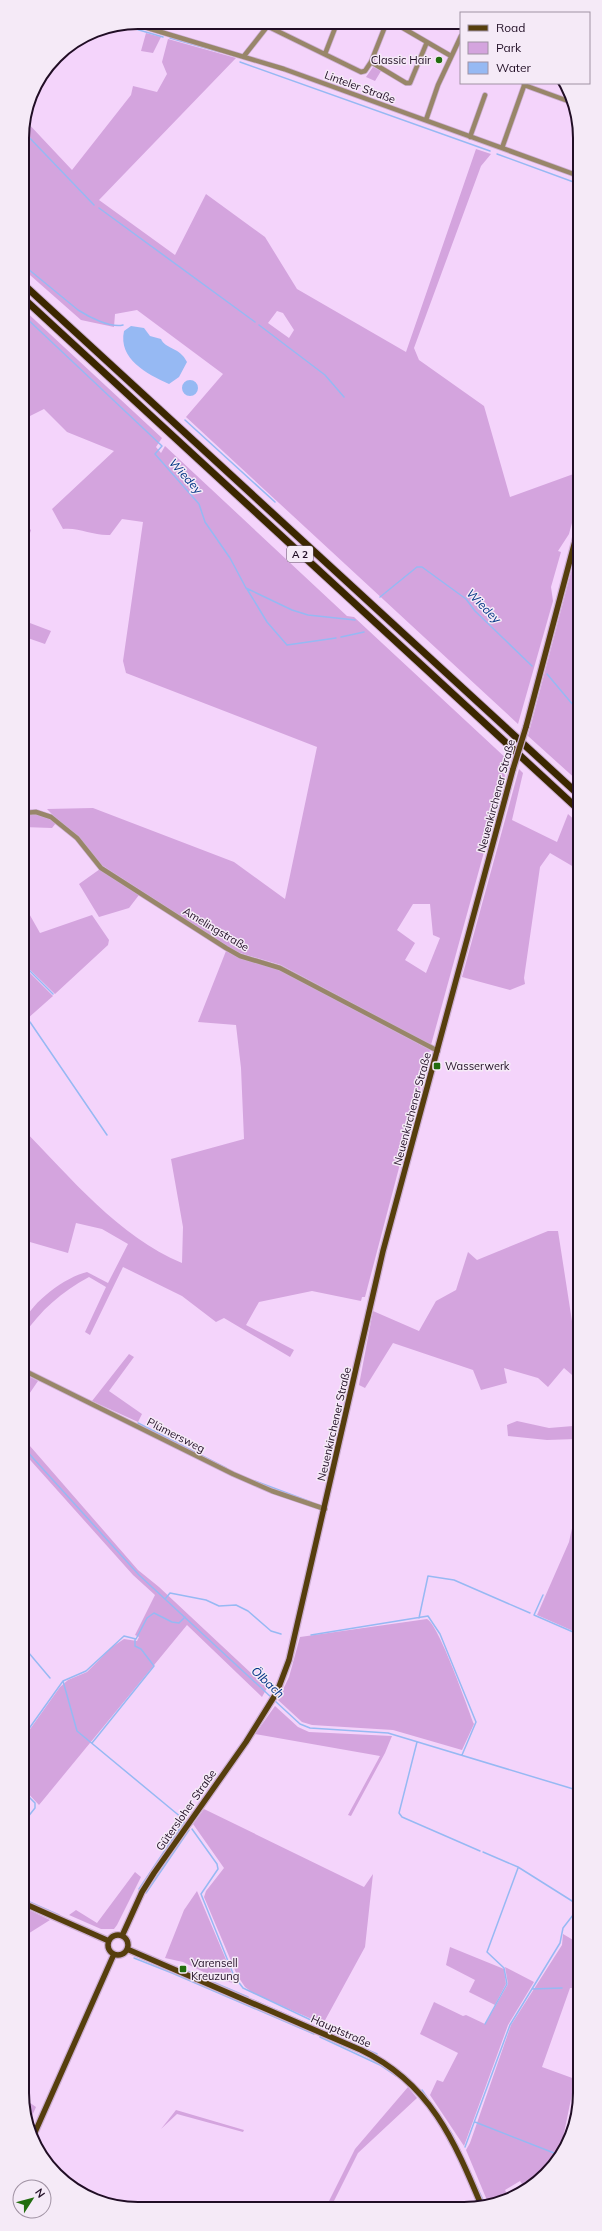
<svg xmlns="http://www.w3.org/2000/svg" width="602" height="2231" font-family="Mulish,sans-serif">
<rect width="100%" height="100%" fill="#f4d4fb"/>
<!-- green -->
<path fill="#d4a4de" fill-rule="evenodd" d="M146,33L161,37L153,53L141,51Z
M168,39L236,58L99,200L175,255L206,194L265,237L297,289L406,352L476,149L491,154L481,166L414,348L419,360L484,406L510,497L579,472V497L569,534L558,551L561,552L551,587L553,601L518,724L186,417L223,374L137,310L115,314L114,327L81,320L22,268V130L25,120L72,170L131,95L133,86L157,92L167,74L162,62ZM277,311L283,313L294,330L289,338L268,323Z
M373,67L381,71L375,81L366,77Z
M22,308L162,438L156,447L161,453L165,446L347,616L354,617L509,761L431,1045L281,965L240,953L227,946L100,864L47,809L93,808L234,862L285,899L317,747L126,673L123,661L143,522L122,519L110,535C93,536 79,527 63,529L52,509L114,451L67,432L44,409L22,420ZM413,904H430L433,935L440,938L426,973L405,960L415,943L397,930Z
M22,523L31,530L22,557Z
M579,552V782L528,736L576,553Z
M22,620L51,631L45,644L22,636Z
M519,769L523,773L512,820L557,842L568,814L579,824V870L550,853L540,867L524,978L525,984L510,990L462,977Z
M37,814L50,818L56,823L52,828L23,827V839V815Z
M100,869L139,895L129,908L99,917L79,884Z
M23,907L27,910L40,933L92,915L109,940L108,945L55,994L23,963Z
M226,951L239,958L279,969L430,1050L365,1297H362L361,1301L312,1291L259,1302L246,1325L294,1350L290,1357L224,1318L216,1322L182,1296L123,1267L90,1335L85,1332L106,1287L89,1277C61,1292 41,1310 23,1336C23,1332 22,1327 23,1323C32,1302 65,1277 87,1272L108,1283L128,1244L102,1229L76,1223L68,1253L23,1240V1129C70,1177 119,1237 182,1263L183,1227L171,1159L244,1139L241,1068L236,1025L198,1022Z
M23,966L53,996L27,1019L23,1015Z
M548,1231H558L576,1347L579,1348V1381L564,1368L548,1387L538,1378L504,1368L507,1383L481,1390L473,1370L393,1343L365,1388L359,1385L373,1311L419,1331L436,1301L456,1290L468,1252L477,1260Z
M129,1354L134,1357L109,1391L142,1414L138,1422L92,1401Z
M23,1373L38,1381L23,1403Z
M517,1421L549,1428L573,1426L576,1439L547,1440L508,1436L507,1425Z
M23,1438L138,1570L159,1587L267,1688L262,1697L187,1625L39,1805L23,1788V1739L60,1687L68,1680L87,1672L112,1647L124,1639L137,1641L139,1637L135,1635L155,1595L133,1575L23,1452Z
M580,1492V1634L537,1615L569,1542Z
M427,1619C439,1625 467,1706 474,1724L462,1750L393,1730L312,1725L302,1722L278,1700L289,1677L300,1637Z
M275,1706L298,1727L309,1732L392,1736L385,1753L351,1816L348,1815L380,1756L255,1734Z
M204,1809L364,1887L373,1874L365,1947L323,2024L253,1993L245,1987L237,1975L204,1897L206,1891L224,1868L193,1824Z
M135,1872L141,1877L117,1925L114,1929H101L69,1915L76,1910L97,1923Z
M197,1891L233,1976L238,1984L220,1980L183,1962L165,1958L184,1910Z
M23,1907L50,1920L23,1937Z
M563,1934L580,1944V1988H570L542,2067L575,2079L559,2158L555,2163L522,2184L520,2181L505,2190L507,2194L489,2205L466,2150L470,2143L511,2025L562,1945Z
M450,1947L504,1969L506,1984L495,2005L469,1992L475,1980L446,1965Z
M505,1967L534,1982L508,2025L464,2146L430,2095L437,2080L443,2082L458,2053L420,2034L434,2002L463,2016L466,2015L485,2024L508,1984Z
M408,2087L417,2098L358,2153L331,2207H326L355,2149Z
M23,2098L36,2107L28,2125L23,2109Z
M176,2110L244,2130L243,2132L177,2114L161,2129Z"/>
<!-- water -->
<path fill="#96b9f3" d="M131,326L144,328L150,336L161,339C165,349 180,347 187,362L179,377L169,384C147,374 118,359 124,331Z
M182 388a8 8 0 1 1 16 0a8 8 0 1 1-16 0Z"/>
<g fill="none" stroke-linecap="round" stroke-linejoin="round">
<!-- stream -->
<path stroke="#96b9f3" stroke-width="1.5" d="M122,25L163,37
M170,38L220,52
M240,62L490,151
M22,130L94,205
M497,154L579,184
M99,208L255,322
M22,264L78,310C89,317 110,328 123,325
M22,314L162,446L155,454L199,504L205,522L230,558L246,588L292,610L308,615L355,620
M259,325L325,375L344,397
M185,420L275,502
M247,589L267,622L287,645L336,638
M380,597L417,567H422L466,599L475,611L532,666
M341,637L364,632
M547,674L579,712
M23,964L53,994
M30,1022L107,1135
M138,1423L226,1468
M23,1447L139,1575L272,1698
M255,1481L311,1502
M543,1595L534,1615L580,1635
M165,1599L170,1593L206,1600L219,1606L236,1605L248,1611L271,1631L281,1634
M419,1618L428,1576L454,1580L530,1613
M311,1635L428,1616L440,1634L476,1722L462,1755
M23,1646L50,1678
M63,1681L77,1731L182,1818
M274,1700L300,1724L310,1728L388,1733L580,1791
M23,1737L63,1681L86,1671L124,1636L136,1639L147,1618L154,1613L172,1622L179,1623L185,1617
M417,1742L399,1813L402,1817L480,1851
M92,1743L154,1666L141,1649L135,1646V1640
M23,1791L35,1803V1808L23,1823
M192,1829L217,1864L218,1869L201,1894L234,1976L243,1988L313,2021
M139,1889L184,1822
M146,1893L189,1830
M23,1899L59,1915
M134,1958L172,1973L314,2034
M187,1971L248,1997
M532,1989L562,1988
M253,2000L377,2054
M485,2024L507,1984L504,1968L487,1952L518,1868
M320,2037L380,2065L396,2076
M422,2090L452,2134L484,2202
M475,2122L554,2153
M465,2147L510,2025L560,1943L563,1928L580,1906L518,1867L483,1852"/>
<!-- minor casing -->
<g stroke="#ceb0d4" stroke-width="6">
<path id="minor" d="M131,23L284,69L579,176
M396,24L451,56
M267,26L361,72L365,71L371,62L386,24
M325,54L337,23
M244,56L270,23
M371,62L406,83H410L427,42
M524,85L568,101
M426,120L438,85L461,36
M470,137L485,95
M502,148L525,83
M23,813L36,812L51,817L77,838L101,868L226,948L240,956L280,968L438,1051
M23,1370L233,1474L272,1491L325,1509"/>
</g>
<!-- major casing -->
<g stroke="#ceb0d4" stroke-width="8">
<path id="major" d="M526,727L579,526
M23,1903L109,1941
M108 1945a10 10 0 1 1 20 0a10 10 0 1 1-20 0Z
M122,1936L142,1892L154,1873L246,1742L277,1692L289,1660L383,1251L513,769
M127,1949L361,2050C430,2083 454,2140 482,2207
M32,2139L114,1954"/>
</g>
<!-- highway casing -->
<g stroke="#ceb0d4" stroke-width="9">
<path id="highway" d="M22,283L579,795
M22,297L579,810"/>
</g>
<!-- minor -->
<use href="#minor" stroke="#988669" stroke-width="4.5"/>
<!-- major -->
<use href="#major" stroke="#563e0d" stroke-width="5.5"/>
<!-- highway -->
<use href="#highway" stroke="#3b2700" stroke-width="7"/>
<!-- major-bridge casing -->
<g stroke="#ceb0d4" stroke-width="8" stroke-linecap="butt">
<path id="major-bridge" d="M513,769L526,727"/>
</g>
<!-- major-bridge -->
<use href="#major-bridge" stroke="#563e0d" stroke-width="5.5"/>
</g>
<!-- markers -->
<g fill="#226d0f" stroke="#f5eaf7" stroke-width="1.5">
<circle cx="439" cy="60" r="4"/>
<rect x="433" y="1062" width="8" height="8" rx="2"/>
<rect x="179" y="1965" width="8" height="8" rx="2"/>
</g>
<g text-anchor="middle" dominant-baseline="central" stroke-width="3" stroke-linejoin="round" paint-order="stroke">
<!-- shield labels -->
<rect fill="#f5eaf7" stroke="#615064" stroke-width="1" x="287" y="546" width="26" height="16" rx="3"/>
<g font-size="10" font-weight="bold" fill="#210e25">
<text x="300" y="554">A 2</text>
</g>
<!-- poi labels -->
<g font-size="11" fill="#210e25" stroke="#f5eaf7" text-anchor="start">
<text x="431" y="60" text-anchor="end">Classic Hair</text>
<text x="445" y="1066">Wasserwerk</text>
<text x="191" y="1963">Varensell<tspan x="191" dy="13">Kreuzung</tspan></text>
</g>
<!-- street labels -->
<g font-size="11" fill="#210e25" stroke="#f5eaf7">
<text transform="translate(360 87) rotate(20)">Linteler Straße</text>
<text transform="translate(496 796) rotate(-75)">Neuenkirchener Straße</text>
<text transform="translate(216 929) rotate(31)">Amelingstraße</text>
<text transform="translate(412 1109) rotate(-75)">Neuenkirchener Straße</text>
<text transform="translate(334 1424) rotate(-77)">Neuenkirchener Straße</text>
<text transform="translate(176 1435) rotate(27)">Plümersweg</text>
<text transform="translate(186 1810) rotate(-55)">Gütersloher Straße</text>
<text transform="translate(341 2031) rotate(24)">Hauptstraße</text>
</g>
<!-- water labels -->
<g font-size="12" font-style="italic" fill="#013485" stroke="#f5eaf7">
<text transform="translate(186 476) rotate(48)">Wiedey</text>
<text transform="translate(484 606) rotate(45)">Wiedey</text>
<text transform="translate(268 1682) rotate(43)">Ölbach</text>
</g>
</g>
<!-- crop -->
<path d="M0 0H602V2231H0ZM138 29H464A109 109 0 0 1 573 138V2093A109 109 0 0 1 464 2202H138A109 109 0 0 1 29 2093V138A109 109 0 0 1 138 29Z" fill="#f5eaf7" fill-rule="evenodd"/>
<path fill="none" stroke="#210e25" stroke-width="2" d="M138 29H464A109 109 0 0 1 573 138V2093A109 109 0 0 1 464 2202H138A109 109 0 0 1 29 2093V138A109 109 0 0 1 138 29Z"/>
<!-- legend -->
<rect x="460" y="12" width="130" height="72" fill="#f5eaf7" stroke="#a092a3"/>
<rect x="468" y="25" width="20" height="6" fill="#563e0d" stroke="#a092a3"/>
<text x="496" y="32" font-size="12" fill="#210e25">Road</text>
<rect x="468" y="42" width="20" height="12" fill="#d4a4de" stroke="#a092a3"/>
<text x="496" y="52" font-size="12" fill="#210e25">Park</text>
<rect x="468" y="62" width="20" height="12" fill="#96b9f3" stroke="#a092a3"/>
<text x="496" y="72" font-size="12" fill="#210e25">Water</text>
<!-- north arrow -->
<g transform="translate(32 2199) rotate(54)"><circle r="19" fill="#f5eaf7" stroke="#a092a3"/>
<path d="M0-3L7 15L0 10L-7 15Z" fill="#226d0f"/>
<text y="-6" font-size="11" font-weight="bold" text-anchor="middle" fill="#210e25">N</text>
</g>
</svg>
